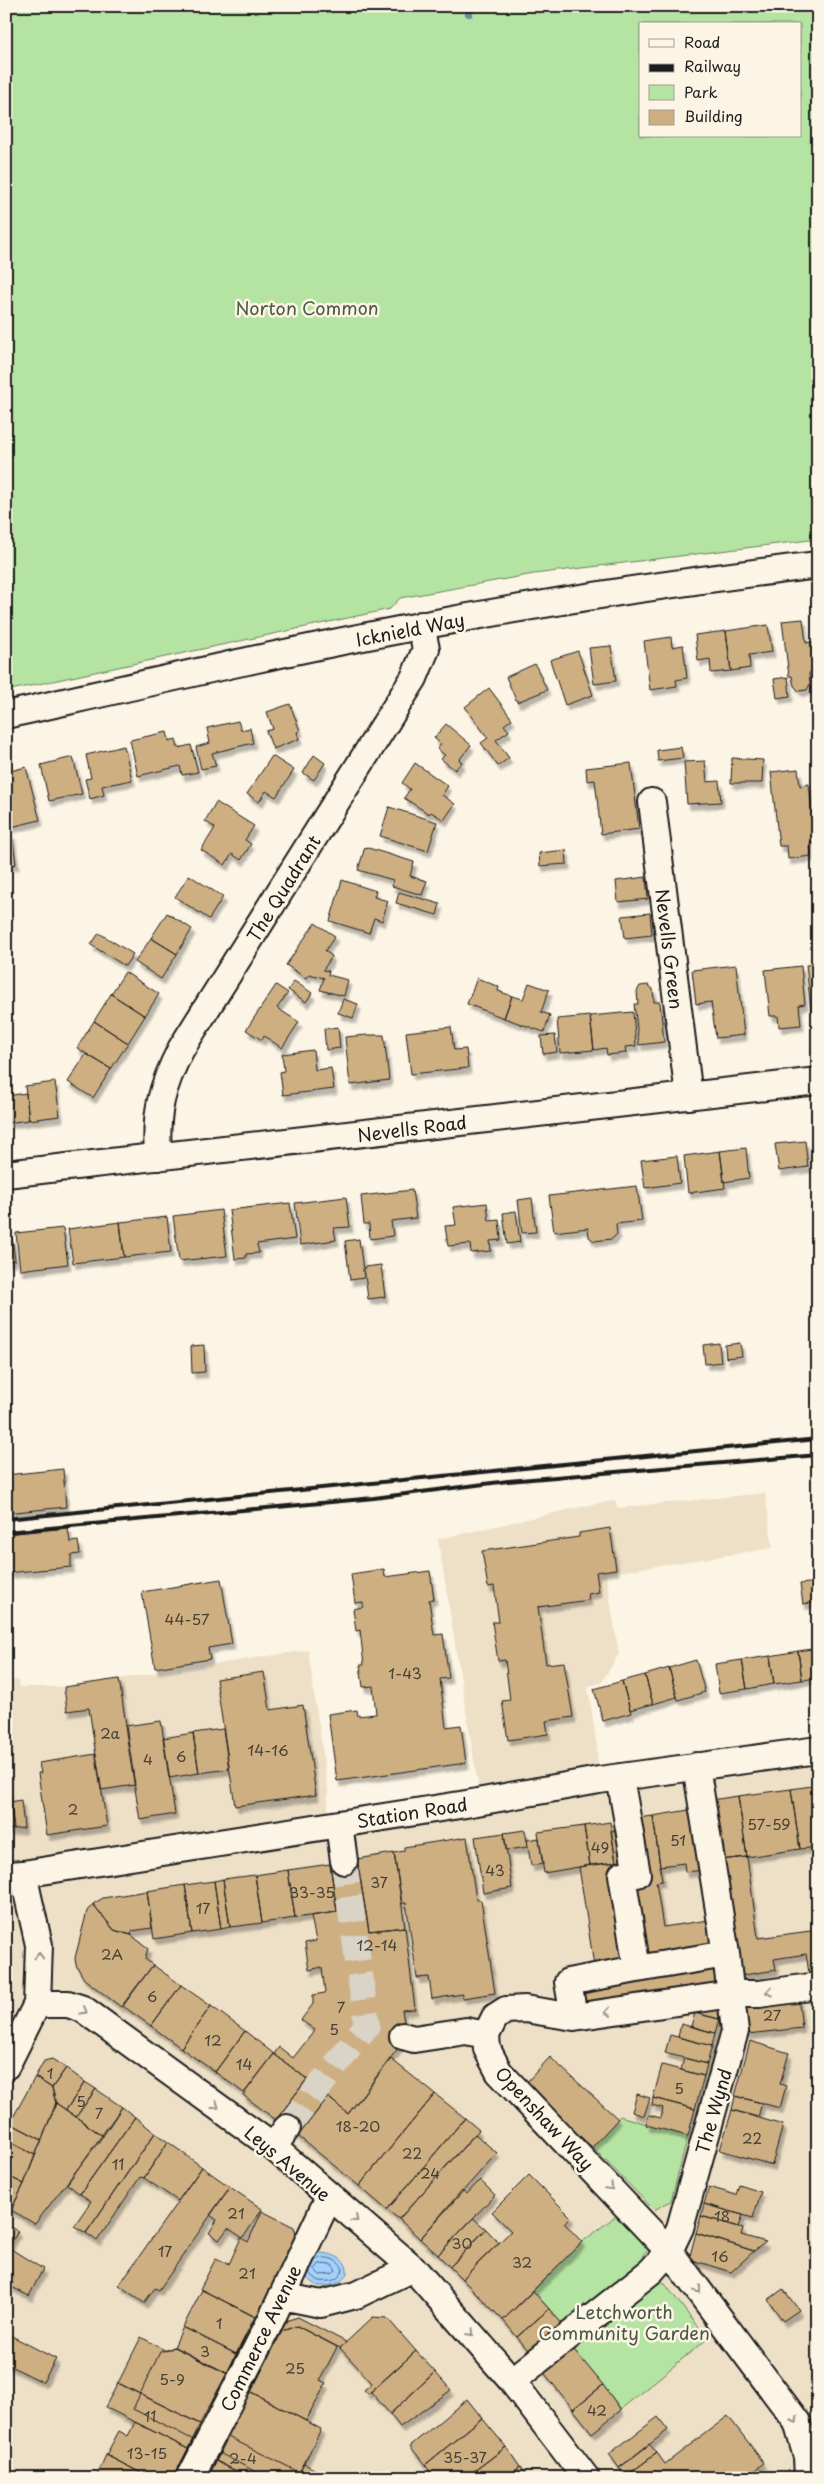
<svg xmlns="http://www.w3.org/2000/svg" width="824" height="2484" font-family="'Playpen Sans',sans-serif">
<defs>
<filter id="shadow"><feDropShadow dx="3" dy="5.5" stdDeviation="1" flood-color="#0004"/></filter>
</defs>
<rect width="100%" height="100%" fill="#fcf5e5"/>
<filter id="ink" filterUnits="userSpaceOnUse"><feTurbulence type="fractalNoise" baseFrequency=".02" numOctaves="2"/><feDisplacementMap in="SourceGraphic" scale="10" xChannelSelector="R" yChannelSelector="G"/><feConvolveMatrix kernelMatrix="1 2 1 2 8 2 1 2 1" color-interpolation-filters="sRGB"/></filter>
<g filter="url(#ink)">
<!-- built -->
<path fill="#eee0c7" d="M765,1493L773,1548L606,1574L619,1654L601,1683L588,1686L597,1747L598,1772L818,1747V2435L807,2457L808,2478H6V1681L18,1680L19,1687H64L308,1650L328,1790V1825L479,1791L438,1539L598,1503L616,1501L617,1508Z"/>
<!-- green -->
<path fill="#b4e3a2" stroke="#68805f" fill-rule="evenodd" d="M6,6H818V539L534,574L400,598L390,609L6,691ZM640,24H800V136H640Z
M620,2116L688,2136L671,2201L654,2210L592,2147Z
M621,2212L652,2245L643,2255L707,2339L621,2409L571,2346L565,2327L533,2291L582,2242Z"/>
<!-- water -->
<path fill="#a2d1fe" stroke="#6c89a4" d="M317,2253C357,2253 357,2288 318,2286L305,2277Z"/>
<g fill="none" stroke-linecap="round" stroke-linejoin="round">
<!-- shore -->
<path stroke="#526476" stroke-width="1" d="M320,2264L332,2265L336,2271L332,2274L320,2275L315,2270Z
M309,2273L319,2281C330,2282 340,2281 343,2269C338,2259 326,2255 315,2260"/>
<!-- stream -->
<path stroke="#6c89a4" stroke-width="8" d="M469,13V6"/>
</g>
<!-- building -->
<path fill="#ceaf82" stroke="#1c1c1c" filter="url(#shadow)" d="M803,619L806,643L812,642L816,672L809,673L810,684L807,690L799,691L794,686L792,676H789L782,621Z
M768,625L772,652L749,655L750,668L731,671L726,631Z
M726,631L731,671L711,673L710,659L698,661L695,635Z
M671,637L672,647L683,645L687,678L676,680L677,686L650,690L644,641Z
M611,646L616,681L594,684L589,648Z
M578,651L593,695L565,705L550,660Z
M535,664L547,690L517,702L506,677Z
M788,677L790,696L777,698L774,679Z
M489,688L512,719L504,725L509,731L496,740L509,758L498,766L481,743L488,738L465,707Z
M290,704L300,731L297,732L299,739L273,749L266,731L273,729L267,712Z
M238,721L241,730L250,728L253,743L212,753L216,766L201,769L196,747L210,743L207,728Z
M446,724L471,745L459,760L462,762L455,770L441,759L445,755L437,749L441,744L434,738Z
M167,732L169,741L176,739L178,748L191,745L198,772L182,775L180,766L138,776L130,740Z
M124,746L132,780L102,786L104,795L90,799L85,779L91,778L86,755Z
M681,747L683,758L658,761L657,750Z
M314,755L325,763L314,780L303,773Z
M272,756L294,770L276,797L266,791L259,802L247,794Z
M73,757L82,794L49,801L41,765Z
M732,758L763,760L762,783H731Z
M705,761L707,782L719,781L721,802L687,804L684,762Z
M415,763L448,786L442,795L455,804L444,820L431,812L429,814L404,798L410,789L402,783Z
M631,763L639,829L601,834L595,780L587,781L586,768Z
M26,767L40,820L7,828L6,787L9,786L6,772Z
M798,769L800,786L809,784L816,843H810L811,856L788,859L787,846H779L771,772Z
M216,802L254,826L245,840L251,844L241,860L232,854L225,865L201,850L215,828L205,821Z
M389,807L437,822L428,851L380,836Z
M12,834L16,864L6,866V835Z
M365,847L414,862L410,876L427,881L422,895L392,886L393,880L358,870Z
M566,850L567,864L540,866L539,853Z
M189,875L223,897L209,919L175,897Z
M646,877L648,899L618,902L616,881Z
M342,880L376,891L374,897L388,901L382,921L374,918L369,933L330,921Z
M399,892L440,904L437,915L396,903Z
M167,913L192,929L177,954L151,938Z
M650,913L652,935L625,938L622,916Z
M315,923L335,936L325,951L332,956L323,970L329,971L328,975L348,980L344,996L320,990L324,978L309,974L306,978L286,965Z
M99,933L133,954L125,966L91,945Z
M151,938L177,954L161,979L135,962Z
M818,964V1010L811,1011L806,965Z
M736,965L744,1035L716,1038L711,1002L696,1004L692,970Z
M801,966L805,1004L799,1005L801,1025L779,1027L778,1016H770L765,970Z
M125,972L159,994L145,1016L111,994Z
M477,978L499,987L498,991L512,996L504,1018L467,1004Z
M294,981L312,993L306,1002L288,990Z
M529,983L549,990L541,1012L550,1015L544,1032L504,1018L512,996L523,999Z
M276,985L288,993L277,1008L299,1022L282,1048L264,1036L262,1040L246,1030Z
M648,985L653,989L654,1002H660L664,1042L639,1045L634,1004H638L637,991L640,986Z
M111,994L145,1016L128,1043L94,1021Z
M343,999L358,1004L353,1018L338,1013Z
M633,1012L636,1046L625,1047L626,1053L607,1055L606,1048L594,1050L590,1016Z
M590,1016L594,1050L560,1053L557,1019Z
M94,1021L128,1043L111,1069L77,1048Z
M338,1027L340,1048L326,1050L324,1029Z
M451,1027L454,1050L466,1049L468,1068L411,1074L406,1032Z
M367,1035H384L389,1080L350,1085L345,1037Z
M555,1035L557,1052L543,1054L541,1036Z
M313,1050L315,1070L331,1068L334,1089L283,1095L280,1072L284,1071L282,1054Z
M86,1054L111,1069L93,1098L68,1082Z
M55,1082L60,1116L29,1120L25,1086Z
M26,1093L29,1120L6,1123V1096Z
M805,1141L808,1167L779,1171L775,1144Z
M746,1148L749,1178L724,1182L720,1151Z
M720,1151L725,1188L688,1193L684,1156Z
M677,1156L680,1183L645,1188L641,1160Z
M637,1186L642,1221L616,1224L617,1234L612,1239L594,1241L589,1237L588,1228L554,1232L549,1196Z
M412,1190L416,1218L391,1221L393,1236L370,1239L369,1224H364L361,1196Z
M346,1197L350,1227L334,1228L336,1240L300,1245L295,1203Z
M532,1198L536,1232L522,1233L518,1200Z
M290,1203L295,1239L257,1244L259,1253L246,1254V1258L235,1259L229,1210Z
M487,1203L489,1221L499,1220L501,1240L490,1241L491,1251L471,1253L470,1244L448,1246L445,1226L456,1225L453,1207Z
M221,1210L227,1256L179,1261L173,1216Z
M516,1211L520,1242L507,1244L503,1213Z
M167,1217L171,1252L124,1257L120,1222Z
M120,1222L124,1257L73,1263L68,1229Z
M63,1228L68,1264L20,1270L16,1233Z
M6,1235L12,1238L15,1260L6,1261Z
M359,1239L364,1278L350,1280L345,1241Z
M381,1265L385,1297L368,1299L364,1267Z
M719,1343L721,1362L705,1364L703,1345Z
M740,1343L742,1356L726,1358L725,1345Z
M204,1345L205,1372L192,1373L191,1346Z
M63,1469L66,1507L6,1513V1475Z
M68,1528L70,1542L78,1541L80,1554L71,1555V1567L6,1573V1534Z
M610,1528L616,1569L596,1572L599,1592L588,1594L589,1600L538,1607L546,1664L564,1662L573,1717L546,1721L548,1734L508,1740L502,1701L510,1700L505,1660L498,1661L492,1622H499L494,1586L488,1587L482,1551L579,1537V1533Z
M384,1569L385,1577L430,1571L434,1599L429,1600L434,1635L443,1634L449,1678L440,1679L446,1727L461,1725L466,1763L337,1781L328,1714L357,1710L358,1716L376,1714L373,1686L363,1687L360,1665H364L360,1630L356,1631L353,1609L363,1607V1602L355,1603L351,1574Z
M221,1579L232,1644L208,1648L210,1659L155,1668L142,1592Z
M818,1582V1602L803,1604L800,1584Z
M818,1648V1678L802,1680L798,1651Z
M798,1651L802,1680L774,1684L770,1656Z
M770,1656L774,1684L747,1689L742,1660Z
M696,1660L705,1692L678,1700L669,1668Z
M742,1660L747,1689L719,1693L715,1664Z
M669,1668L677,1697L653,1704L645,1675Z
M264,1672L270,1710L303,1705L316,1795L235,1806L216,1679Z
M645,1675L653,1704L630,1710L622,1681Z
M119,1679L135,1785L101,1790L89,1708L67,1711L64,1687Z
M622,1681L631,1713L603,1721L594,1689Z
M161,1721L175,1814L140,1820L125,1726Z
M223,1729L229,1769L199,1773L193,1733Z
M193,1733L199,1773L169,1778L163,1738Z
M96,1754L107,1826L47,1835L38,1773H41L39,1763Z
M7,1774L10,1802H6V1774Z
M818,1785V1847L800,1849L791,1789Z
M791,1789L800,1849L747,1857L738,1796Z
M738,1796L747,1857L720,1860L711,1800Z
M21,1800L24,1828L14,1829L10,1802Z
M6,1802H10L14,1829L6,1830Z
M695,1809L705,1870L685,1872L684,1863L660,1866L653,1816Z
M653,1816L662,1881L656,1882L663,1927L709,1920L719,1985L583,2005L577,1968L594,1966L579,1867L616,1862L611,1831L638,1827L637,1818Z
M610,1822L616,1862L590,1865L584,1826Z
M584,1826L590,1865L544,1873L538,1832Z
M525,1830L528,1847L506,1850L504,1833Z
M504,1833L512,1888L483,1893L475,1837Z
M467,1837L476,1900H481L495,1993L463,1998L462,1994L432,1999L429,1977L417,1978L406,1903H402L394,1853L404,1851V1847Z
M539,1838L543,1864L531,1866L527,1840Z
M394,1853L405,1927L369,1931L357,1859Z
M747,1857L758,1938L818,1930V1971L809,1973L806,1954L774,1959L776,1970L737,1976L720,1860Z
M357,1859L369,1931L405,1927L415,2009L402,2010L405,2028L402,2043L348,2114L328,2097L298,2136L276,2120L307,2079L274,2054L279,2047L293,2058L315,2030L301,2020L313,2004V1995L325,1993L322,1967L309,1970L305,1943L316,1941L311,1916L337,1912L330,1864Z
M330,1864L337,1912L295,1918L288,1870Z
M288,1870L295,1918L262,1923L255,1875Z
M255,1875L262,1923L230,1927L223,1879Z
M223,1879L230,1927L221,1929L214,1881Z
M214,1881L221,1929L192,1933L185,1885Z
M185,1885L192,1933L154,1939L147,1891Z
M147,1891L152,1928L132,1931L131,1935L114,1930L93,1904L103,1898Z
M93,1904L114,1930L131,1935L148,1948L145,1959L153,1965L121,2007L84,1979L76,1965L75,1958L87,1911Z
M153,1965L181,1985L151,2026L123,2006Z
M181,1985L211,2006L181,2048L151,2026Z
M798,1995L802,2028L747,2034L743,2001Z
M211,2006L245,2031L215,2072L181,2048Z
M722,2006L719,2019L695,2013L696,2008Z
M695,2013L719,2019L715,2033L691,2026Z
M681,2024L715,2033L712,2046L678,2037Z
M245,2031L274,2054L244,2093L215,2072Z
M670,2035L712,2046L707,2064L665,2053Z
M750,2041L789,2053L780,2084L786,2086L780,2108L735,2096Z
M274,2054L307,2079L276,2120L243,2095Z
M550,2057L618,2119L592,2147L524,2085Z
M684,2058L707,2064L704,2076L681,2070Z
M52,2059L66,2068L52,2088L35,2077L44,2061Z
M391,2059L435,2094L359,2186L298,2136L328,2097L348,2114Z
M662,2065L704,2076L695,2109L653,2098Z
M66,2068L85,2082L66,2110L56,2103L52,2088Z
M35,2077L52,2088L56,2103L42,2140L10,2123Z
M85,2082L96,2089L76,2117L66,2110Z
M96,2089L122,2107L103,2136L76,2117Z
M435,2094L465,2118L387,2210L359,2186Z
M637,2094L650,2098L644,2116L632,2112Z
M735,2096L762,2103L758,2117L732,2110Z
M653,2098L695,2109L688,2136L646,2125L649,2115L661,2118L663,2108L652,2105Z
M56,2103L103,2136L35,2224L11,2210L24,2184Z
M122,2107L135,2117L80,2194L67,2184Z
M732,2110L783,2125L772,2165L720,2150Z
M135,2117L155,2133L86,2233L74,2226L91,2201L80,2194Z
M465,2118L479,2130L399,2219L387,2210Z
M10,2123L42,2140L35,2155L6,2140V2129Z
M155,2133L168,2142L144,2178L140,2177L97,2241L86,2233Z
M475,2134L497,2153L420,2239L399,2219Z
M6,2140L35,2155L24,2184L6,2175Z
M168,2142L202,2167L178,2201L144,2178Z
M202,2167L230,2187L159,2290L155,2288L144,2303L119,2285Z
M6,2175L24,2184L11,2210L6,2208Z
M529,2175L571,2217L564,2223L582,2242L503,2320L462,2279L511,2231L492,2212Z
M480,2180L495,2195L438,2255L420,2239L462,2190L467,2194Z
M739,2185L761,2192L753,2218L704,2204L709,2187L736,2195Z
M230,2187L262,2209L243,2238L228,2228L219,2240L209,2233L217,2220L210,2215Z
M704,2204L743,2215L739,2227L701,2216Z
M262,2211L294,2227L299,2243L262,2320L200,2289L216,2258L229,2264L241,2238L248,2242Z
M701,2216L743,2228L741,2235L766,2242L754,2251L696,2233Z
M473,2218L486,2229L450,2267L438,2255Z
M6,2224L18,2231L9,2247L6,2246Z
M486,2229L499,2243L462,2279L450,2267Z
M696,2233L754,2251L731,2272L689,2259Z
M6,2246L43,2269L29,2296L6,2284Z
M783,2289L799,2310L783,2321L768,2300Z
M202,2290L255,2317L236,2354L183,2327Z
M533,2291L549,2309L517,2337L503,2320Z
M549,2309L565,2327L532,2355L517,2337Z
M255,2317L262,2320L234,2376L227,2373Z
M298,2317L346,2342L340,2348L297,2326L282,2331L253,2387L246,2383L279,2323Z
M373,2317L387,2318L416,2351L368,2394L364,2390L372,2383L340,2348Z
M297,2326L337,2347L320,2380L326,2383L306,2421L251,2392L282,2331Z
M183,2327L236,2354L227,2373L174,2347Z
M6,2333L56,2359L43,2382L6,2364Z
M141,2337L166,2351L174,2347L227,2373L200,2424L118,2383Z
M571,2346L603,2385L573,2409L541,2369Z
M174,2347L253,2387L251,2392L321,2429L297,2478H268L133,2409L160,2352Z
M416,2351L435,2372L390,2414L371,2392Z
M435,2372L451,2390L400,2427L390,2414Z
M118,2383L200,2424L188,2449L105,2407Z
M603,2385L621,2410L592,2433L573,2409Z
M467,2399L482,2418L425,2465L410,2446Z
M728,2416L764,2463L744,2478L626,2476L657,2453L665,2464Z
M658,2417L668,2430L619,2468L609,2454Z
M482,2418L506,2447L465,2478H436L425,2465Z
M135,2422L188,2449L173,2478H151L106,2455L119,2431L128,2436Z
M228,2437L299,2472L304,2464L330,2477L250,2478L216,2461Z
M193,2439L200,2443L182,2478H173Z
M649,2444L657,2453L626,2476L619,2468Z
M506,2447L520,2467L505,2478H465Z
M212,2450L220,2453L208,2478H198Z
M106,2455L151,2478H103L97,2475Z
M216,2461L250,2478H208Z
M520,2467L528,2478H505Z
M772,2471L777,2478H762Z"/>
<g fill="none" stroke-linecap="round" stroke-linejoin="round">
<!-- minor-tunnel -->
<path stroke="#dad4c7" stroke-width="26" stroke-dasharray="26 13" stroke-linecap="butt" d="M287,2128L367,2025L344,1861"/>
<!-- minor casing -->
<g stroke="#1c1c1c" stroke-width="30">
<path id="minor" d="M6,715C144,684 281,652 420,626C552,601 685,581 818,565
M652,802L689,1096
M158,1157C155,1113 161,1088 181,1049L414,678L426,649L421,625
M6,1174L818,1081
M339,1824L344,1861
M6,1875L23,1874L466,1804L599,1780L818,1750
M637,1969L726,1954
M37,2004H68L83,2009L273,2147L413,2268L512,2381L586,2478
M574,2017L568,1982L637,1969L622,1875L637,1874L620,1777
M403,2036L414,2039L466,2031L486,2035
M6,2066L37,2004L39,1945L23,1874
M273,2147L287,2128
M282,2296L321,2304L356,2295L413,2268
M512,2381L651,2271L669,2251L680,2228L735,2031L726,1954L696,1766
M190,2478L269,2324L329,2197
M808,2478L807,2457L797,2422L669,2251L499,2072L487,2049L486,2035L495,2017L506,2010L525,2009L574,2017L732,1994H759L818,1986"/>
</g>
<!-- minor -->
<use href="#minor" stroke="#fcf5e5" stroke-width="26"/>
<!-- rail -->
<path stroke="#1c1c1c" stroke-width="4" d="M6,1519L818,1439
M6,1532L374,1498L508,1481L818,1455"/>
</g>
<!-- one-way arrows -->
<defs><path id="oneway-chevron" d="M-2-3.5L2.5 0L-2 3.5" fill="none" stroke-width="1.6" stroke-linecap="round" stroke-linejoin="round" transform="scale(1.25)"/></defs>
<g stroke="#97938b">
<use href="#oneway-chevron" transform="translate(39 1956) rotate(-89)"/>
<use href="#oneway-chevron" transform="translate(769 1992) rotate(172)"/>
<use href="#oneway-chevron" transform="translate(84 2011) rotate(30)"/>
<use href="#oneway-chevron" transform="translate(608 2012) rotate(172)"/>
<use href="#oneway-chevron" transform="translate(216 2106) rotate(36)"/>
<use href="#oneway-chevron" transform="translate(610 2187) rotate(46)"/>
<use href="#oneway-chevron" transform="translate(355 2219) rotate(40)"/>
<use href="#oneway-chevron" transform="translate(698 2290) rotate(53)"/>
<use href="#oneway-chevron" transform="translate(471 2333) rotate(48)"/>
<use href="#oneway-chevron" transform="translate(795 2420) rotate(60)"/>
</g>
</g>
<g text-anchor="middle" dominant-baseline="central" stroke-width="5" stroke-linejoin="round" paint-order="stroke">
<!-- number labels -->
<g font-size="15" fill="#484136">
<text x="187" y="1618">44-57</text>
<text x="405" y="1672">1-43</text>
<text x="110" y="1732">2a</text>
<text x="268" y="1749">14-16</text>
<text x="181" y="1755">6</text>
<text x="148" y="1758">4</text>
<text x="73" y="1808">2</text>
<text x="769" y="1823">57-59</text>
<text x="678" y="1839">51</text>
<text x="600" y="1846">49</text>
<text x="495" y="1869">43</text>
<text x="379" y="1881">37</text>
<text x="312" y="1891">33-35</text>
<text x="203" y="1907">17</text>
<text x="377" y="1944">12-14</text>
<text x="112" y="1953">2A</text>
<text x="152" y="1995">6</text>
<text x="341" y="2006">7</text>
<text x="772" y="2014">27</text>
<text x="334" y="2028">5</text>
<text x="213" y="2039">12</text>
<text x="244" y="2063">14</text>
<text x="50" y="2072">1</text>
<text x="679" y="2087">5</text>
<text x="81" y="2100">5</text>
<text x="99" y="2112">7</text>
<text x="358" y="2125">18-20</text>
<text x="752" y="2137">22</text>
<text x="412" y="2152">22</text>
<text x="118" y="2163">11</text>
<text x="430" y="2172">24</text>
<text x="236" y="2212">21</text>
<text x="722" y="2215">18</text>
<text x="462" y="2242">30</text>
<text x="165" y="2250">17</text>
<text x="720" y="2255">16</text>
<text x="522" y="2261">32</text>
<text x="247" y="2272">21</text>
<text x="219" y="2322">1</text>
<text x="205" y="2350">3</text>
<text x="295" y="2367">25</text>
<text x="172" y="2378">5-9</text>
<text x="597" y="2409">42</text>
<text x="150" y="2415">11</text>
<text x="147" y="2452">13-15</text>
<text x="465" y="2456">35-37</text>
<text x="243" y="2457">2-4</text>
</g>
<!-- park labels -->
<g font-size="18" fill="#4a5844" stroke="#fcf5e5">
<text x="307" y="307">Norton Common</text>
<text x="624" y="2311">Letchworth<tspan x="624" dy="21">Community Garden</tspan></text>
</g>
<!-- street labels -->
<g font-size="18" fill="#1c1c1c" stroke="#fcf5e5">
<text transform="translate(410 629) rotate(-11)">Icknield Way</text>
<text transform="translate(283 888) rotate(-58)">The Quadrant</text>
<text transform="translate(670 949) rotate(83)">Nevells Green</text>
<text transform="translate(412 1128) rotate(-7)">Nevells Road</text>
<text transform="translate(412 1812) rotate(-9)">Station Road</text>
<text transform="translate(713 2111) rotate(-74)">The Wynd</text>
<text transform="translate(545 2118) rotate(47)">Openshaw Way</text>
<text transform="translate(288 2163) rotate(40)">Leys Avenue</text>
<text transform="translate(260 2338) rotate(-64)">Commerce Avenue</text>
</g>
</g>
<!-- margin -->
<rect width="824" height="2484" fill="none" stroke="#fcf5e5" stroke-width="25"/>
<rect x="12" y="12" width="799" height="2459" fill="none" stroke="#1c1c1c" stroke-width="2" filter="url(#ink)"/>
<!-- legend -->
<rect x="639" y="22" width="162" height="115" fill="#fcf5e5" stroke="#a29e95"/>
<rect x="649" y="39" width="25" height="8" fill="#fcf5e5" stroke="#a29e95"/>
<text x="684" y="48" font-size="15" fill="#1c1c1c">Road</text>
<rect x="649" y="64" width="25" height="8" fill="#1c1c1c" stroke="#a29e95"/>
<text x="684" y="72" font-size="15" fill="#1c1c1c">Railway</text>
<rect x="649" y="85" width="25" height="15" fill="#b4e3a2" stroke="#a29e95"/>
<text x="684" y="98" font-size="15" fill="#1c1c1c">Park</text>
<rect x="649" y="110" width="25" height="15" fill="#ceaf82" stroke="#a29e95"/>
<text x="684" y="122" font-size="15" fill="#1c1c1c">Building</text>
</svg>
